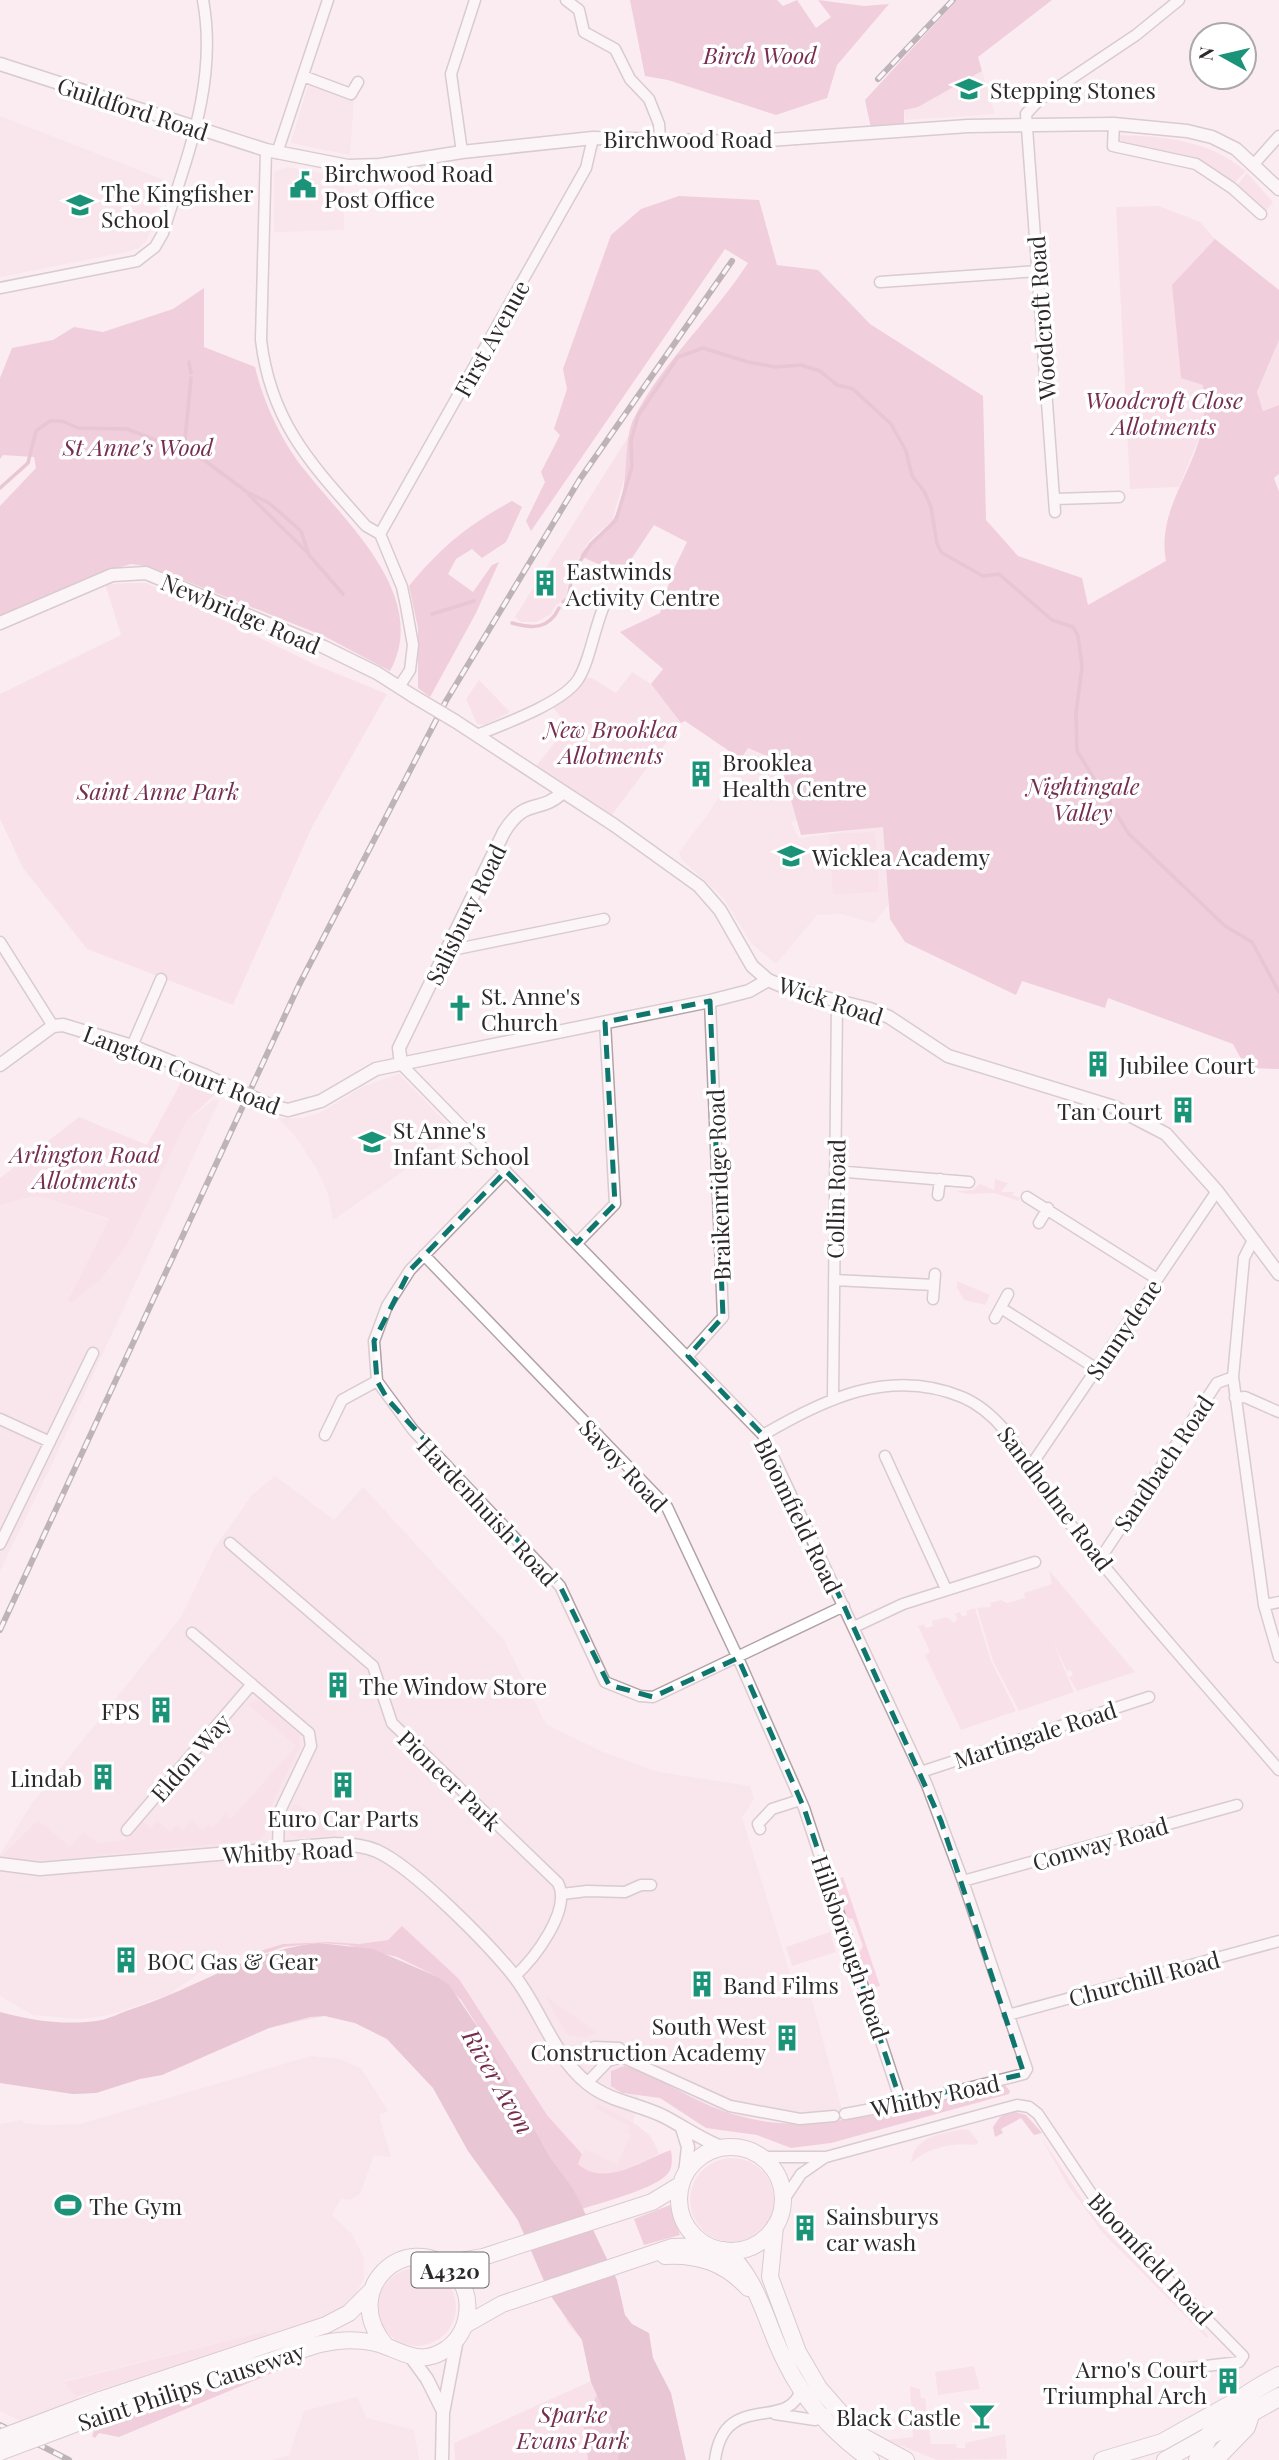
<svg xmlns="http://www.w3.org/2000/svg" width="1279" height="2460" font-family="'Playfair Display',serif">
<rect width="100%" height="100%" fill="#faecf1"/>
<!-- built -->
<path fill="#f5dee7" d="M982,71L995,114L905,120L904,110L918,107Z
M309,82L354,97L350,155L291,143Z
M0,116L167,181L147,240L139,248L126,252L0,277Z
M287,167L344,177V230L274,232V172Z
M748,749L778,762L813,815L791,822L799,838L901,824L892,900L874,923L841,914L817,915L776,964L751,943L723,897L682,860L679,852L708,814Z
M399,1074L457,1134L333,1220L328,1193L316,1168L296,1137L278,1118H303L322,1112L362,1087Z
M214,1099L219,1101L52,1464L0,1571V1205L31,1197L45,1198L109,1220L68,1298L102,1278L129,1242L187,1120Z
M275,1476L334,1520L363,1487L504,1640L546,1724L603,1752L658,1772L750,1786L754,1799L742,1818L797,1996L810,1993L845,2121L799,2125L740,2116L715,2108L633,2068L622,2093L639,2096L633,2123L651,2136L659,2154L623,2169L578,2164L582,2154L547,2115L459,1979L402,1927L388,1940L359,1944L329,1942L283,1944L218,1960L168,1995L109,2015L81,2019L33,2015L0,1996V1855L31,1805L181,1617L215,1547L252,1495Z
M311,2056L339,2059L361,2068L388,2111L379,2115L391,2157L374,2155L360,2194L350,2200L341,2198L332,2215L352,2234L364,2258V2278L353,2299L338,2312L273,2338L266,2331L64,2381L80,2401L21,2421L0,2411V2124L22,2120L24,2123L45,2125L80,2124Z
M357,2397L367,2418L414,2430L419,2460H272L289,2455L304,2411Z"/>
<!-- green -->
<path fill="#f8d3e1" d="M1121,135C1168,137 1208,140 1246,171L1233,184L1205,164L1125,144L1119,138Z
M1247,173L1273,202L1266,211L1235,188Z
M1159,206L1200,222L1215,239L1172,286L1203,384V428L1179,487L1130,489L1116,207Z
M1279,340V405L1263,411L1257,392Z
M629,435V462L612,521L590,540L569,574L566,598L556,605L551,614L537,622H521L515,617Z
M130,583H146L316,665L387,694L312,827L233,1005L87,949L23,868L0,819V694L121,635L105,584Z
M632,672L651,684L681,723L612,815L536,766L568,726L551,705L576,691L585,678H592L616,693Z
M479,680L510,712L485,725L477,724L466,699Z
M875,832L879,892L833,894L829,834Z
M185,1075L219,1091L187,1120L129,1242L102,1278L71,1303L68,1299L109,1219L45,1198L31,1197L0,1205V1178L79,1117L147,1145Z
M995,1179L1008,1183L1001,1192H1014L1012,1195L1020,1198L1019,1201L994,1193L966,1194L956,1191L972,1190L980,1184L994,1190Z
M957,1281L990,1295L985,1305L964,1300L957,1288Z
M1049,1570L1135,1672L1077,1691L1069,1677L1073,1675L1071,1670L1067,1671L1052,1640L1074,1692L1019,1711L993,1661L977,1608L991,1607L990,1603L1001,1600L1007,1603L1025,1598L1024,1593L1052,1584Z
M975,1608L991,1661L1016,1711L961,1730L925,1655L930,1652L918,1626L924,1624L926,1628L933,1626L932,1621L947,1617L954,1623L957,1619L955,1614L960,1612L962,1617L967,1615L966,1611Z
M257,1701L263,1702L299,1734L300,1747L270,1808L266,1833L259,1840L33,1862L2,1856L38,1820L70,1847L84,1832L97,1843L125,1840L141,1820L151,1829L157,1820L170,1832L176,1825L183,1830L191,1820L203,1830L208,1825L213,1828L225,1814L231,1819L296,1746L248,1704Z
M294,1804L340,1826L334,1836L299,1838L290,1834L286,1823Z
M843,1877L880,1986L871,1988L859,1953L863,1946L853,1919L847,1918L834,1881Z
M830,1932L836,1952L792,1966L786,1947Z
M544,1995L596,2032L595,2033L583,2038L568,2035Z
M250,2009L420,2024L645,2460H455L454,2443L591,2381L582,2340L568,2324L510,2206L468,2151L433,2088L387,2039L355,2023L325,2016L269,2028L162,2075L140,2079L96,2093L73,2094L0,2083V2067Z
M597,2104C620,2116 651,2126 659,2154C633,2165 603,2186 578,2164L585,2149L617,2165L631,2134L627,2132L630,2126L595,2108Z
M963,2129L969,2130L978,2141L977,2145C955,2142 928,2147 911,2163C914,2136 940,2134 963,2129Z
M1041,2137L1099,2224L1208,2336L1207,2338L1103,2233L1067,2184Z
M690 2200a42 42 0 1 1 84 0a42 42 0 1 1-84 0Z
M378 2307a39 39 0 1 1 78 0a39 39 0 1 1-78 0Z
M266,2331L273,2338L76,2397L64,2382Z
M974,2366L980,2389L938,2395L935,2372Z
M910,2386L920,2389L921,2398H925L931,2444H956L957,2448H965V2443L1005,2434L1007,2459L937,2460L887,2440L913,2437Z"/>
<!-- forest -->
<path fill="#e6a8c1" d="M630,0H777L783,6L797,0L816,28L831,17L818,0L864,6L889,4L837,65L827,98L776,115L668,80L645,76Z
M957,0H1052L978,57L982,71L918,107L904,110V124L871,128L865,100Z
M679,196L759,200L777,265L818,270L870,324L983,396L986,520L1018,556L1082,578L1088,605L1166,561C1157,511 1192,475 1202,429C1205,416 1203,398 1203,385L1181,378L1172,285L1215,239L1279,290V340L1257,392L1263,411L1279,405V474L1274,478L1279,492V1069L1246,1068L1233,1044L1108,998L1105,1008L1022,981L1016,995L905,942L890,919L883,827L801,835L780,762L748,748L741,759L685,721L681,723L651,684L663,669L620,632L660,613L672,573L687,542L654,525L626,567L603,566L580,556C590,539 603,534 612,521C632,493 621,442 634,418C663,361 714,316 748,263L725,249L531,531L526,521L545,482L541,472L560,435L554,429L567,389L563,369L611,235L641,209Z
M204,288V347L255,367C263,401 281,440 303,468C344,521 431,596 390,671L324,636L151,567L131,564L118,568L0,618V506L36,468L34,457L3,455L0,459V378L12,348L53,340L74,327L103,332L173,309Z
M512,501L522,507L506,542L482,558L472,549L456,559L448,574L473,592L492,565L499,562L476,613L430,697L418,688V628L409,586C441,547 468,525 512,501Z
M402,1926L459,1979L547,2115L582,2154L578,2164C605,2188 642,2160 671,2150C672,2158 673,2165 669,2172C657,2189 602,2202 582,2209L573,2188L550,2157L483,2035L461,2000L438,1977L397,1957L347,1945L319,1943L284,1947L245,1960L246,1955L283,1944L329,1942L359,1944L388,1940Z
M624,2066C657,2075 686,2097 718,2109C790,2136 839,2119 909,2110L1004,2084L1010,2091L1009,2094L831,2143L791,2148L757,2135L706,2128L660,2098L622,2093L611,2086V2071Z
M1013,2111L1026,2115L1042,2133L1034,2135L1021,2118L1001,2129L1003,2133L995,2137L993,2127L1000,2117Z
M670,2205L680,2235L644,2245L634,2219Z
M298,2358L301,2361L119,2437L99,2433L95,2438L92,2436L95,2428Z
M597,2395L619,2445L618,2460H588L583,2422Z"/>
<!-- water -->
<path fill="#d397af" d="M319,1943L373,1949L438,1977L449,1985L483,2035L550,2157L573,2188L617,2280L625,2315L632,2324L649,2333L653,2358L671,2393L686,2460H618L619,2445L591,2382L582,2340L550,2295L518,2220L468,2151L433,2088L387,2039L355,2023L325,2016L310,2017L269,2028L162,2075L140,2079L96,2093L73,2094L0,2083V2012C33,2021 68,2026 102,2020C111,2018 122,2012 132,2009C198,1988 249,1950 319,1943Z"/>
<g fill="none" stroke-linecap="round" stroke-linejoin="round">
<!-- stream -->
<path stroke="#d397af" stroke-width="3.5" d="M189,362L191,373
M175,447L185,440L191,378
M0,488L28,463L36,431L50,421H62L78,428L127,429L200,457L247,492L269,503L301,531L309,555L343,594
M249,495L308,553
M563,602L568,598L573,572L591,544L616,520L632,467L631,441L638,416L678,357L703,348L748,362L776,367L801,365L820,371L837,385L853,389L891,424L906,451L912,476L924,491L931,507L937,544L942,553L983,576L999,574L1052,620L1073,627L1078,636L1082,667L1076,713L1077,751L1129,834L1225,926L1252,942L1279,992
M432,614L474,601
M512,623C533,629 549,629 559,608"/>
<!-- minor casing -->
<g stroke="#b1a3a8" stroke-width="13">
<path id="minor" d="M566,0L579,10L584,32L615,49L630,79L649,99L659,124L660,138
M303,76L351,94L358,82
M1114,124L1113,146L1196,164L1232,188L1261,214
M266,150L261,340C271,424 313,466 366,526L380,534L402,587L406,606L413,645L410,670L399,687
M462,152L451,74L475,0
M277,153L328,0
M1254,164L1279,136
M880,282L1038,271
M0,288L137,261L155,247L163,233C187,156 218,82 203,0
M1055,499L1119,497
M1055,512L1026,114L1039,100L1136,35L1179,0
M380,534L586,168L593,138
M477,735C504,724 560,704 577,681C590,663 595,622 607,599
M0,942L53,1026
M447,951L604,919
M132,1046L161,979
M401,1064L763,1435L927,1785L963,1881L1027,2069L1024,2074L925,2099L845,2114
M506,1171L410,1270L387,1306L374,1341L377,1381L413,1430L560,1586L605,1682L640,1696L653,1697L844,1606
M835,1171L969,1182
M938,1195L940,1179
M1027,1197L1157,1279
M1039,1223L1048,1208
M1252,1242L1244,1258L1233,1377L1264,1605L1279,1657
M577,1243L615,1204L605,1022
M424,1255L667,1507L738,1658L804,1808L901,2102
M834,1280L934,1285
M933,1299L935,1274
M1001,1308L1097,1369
M995,1318L1008,1294
M688,1356L723,1317L710,1001
M833,1398L837,1001
M1235,1398L1245,1397L1279,1412
M0,1419L50,1442
M325,1435L342,1400L377,1381
M763,1435C824,1399 890,1367 962,1397C1010,1417 1033,1477 1064,1516C1132,1603 1207,1686 1279,1770
M885,1456L946,1589
M1030,1467L1217,1191
M230,1543L373,1666L392,1723L558,1883C572,1910 534,1959 514,1977
M0,1544L93,1353
M1100,1559L1217,1383L1233,1377
M1264,1605L1279,1602
M854,1627L903,1604L1035,1562
M192,1633L309,1733L311,1746L279,1813L278,1849
M921,1772L1149,1697
M760,1829L758,1824L772,1809L800,1800
M127,1830L252,1684
M963,1881L1237,1805
M562,1894L587,1891L625,1892L641,1885H651
M1008,2015L1279,1941
M565,2059L594,2047L619,2048L630,2060
M587,2083L608,2061L622,2057L730,2106L800,2119L834,2116
M762,2157H826L1017,2105L1029,2107L1038,2114L1107,2217L1243,2356L1239,2362L1181,2369
M783,2201L801,2174L824,2158
M775,2414L815,2420L826,2414
M715,2460C724,2389 789,2433 801,2389"/>
</g>
<!-- tertiary casing -->
<g stroke="#b1a3a8" stroke-width="15">
<path id="tertiary" d="M0,64L266,150L348,166L380,165L462,152L593,138L740,142L968,126L1114,124L1187,131L1212,137L1236,149L1279,189
M0,623L112,575L146,573L324,647L377,673L413,696
M455,721L614,825L699,886L720,910L752,966L768,980L789,989L870,1009L889,1017L948,1056L1114,1107L1166,1134L1217,1191L1279,1274
M401,1064L399,1048L504,832C526,796 539,815 563,792
M0,1065L53,1026L63,1025L132,1046L204,1075
M272,1106L288,1110L321,1101L376,1069L710,1001L749,991L768,980
M0,1864L40,1869L335,1844C350,1845 363,1845 377,1851C414,1868 489,1944 515,1977C541,2011 553,2055 587,2083C610,2102 640,2104 665,2117C684,2127 701,2139 721,2147
M682,2128L688,2147L685,2173
M411,2357L427,2379L442,2409
M442,2460L443,2413L457,2339"/>
</g>
<!-- primary casing -->
<g stroke="#b1a3a8" stroke-width="18">
<path id="primary" d="M679 2199a52 52 0 1 1 104 0a52 52 0 1 1-104 0Z
M775,2226L770,2277L798,2352L819,2388L860,2435L906,2460
M724,2250C759,2277 766,2326 786,2363C806,2404 834,2434 871,2460
M665,2256C698,2254 725,2263 748,2288
M443,2264L483,2257L652,2202L680,2185
M465,2325L502,2304L672,2247L706,2246
M100,2400L326,2325L349,2313L370,2292
M104,2413C158,2396 213,2379 267,2362C289,2355 314,2343 338,2341C352,2339 372,2341 385,2346C407,2354 421,2365 445,2350C471,2333 476,2293 452,2271C406,2228 338,2290 386,2346
M1102,2460L1162,2442L1230,2404
M1165,2460L1208,2436"/>
</g>
<!-- trunk casing -->
<g stroke="#b1a3a8" stroke-width="20">
<path id="trunk" d="M1211,2435L1279,2397
M1198,2460C1215,2414 1237,2398 1279,2376
M1214,2460L1246,2427L1250,2415"/>
</g>
<!-- minor -->
<use href="#minor" stroke="#fff" stroke-width="10"/>
<!-- tertiary -->
<use href="#tertiary" stroke="#fff" stroke-width="12"/>
<!-- primary -->
<use href="#primary" stroke="#fff" stroke-width="16"/>
<!-- trunk -->
<use href="#trunk" stroke="#fff" stroke-width="18"/>
<!-- rail casing -->
<g stroke="#776f72" stroke-width="6">
<path id="rail" d="M878,79L953,0
M0,1630L299,985L446,701L580,479L732,261
M0,2425L69,2460"/>
</g>
<!-- rail -->
<use href="#rail" stroke="#fff" stroke-width="3.5" stroke-dasharray="10" stroke-linecap="butt"/>
<!-- tertiary-bridge casing -->
<g stroke="#b1a3a8" stroke-width="15" stroke-linecap="butt">
<path id="tertiary-bridge" d="M413,696L455,721
M204,1075L272,1106"/>
</g>
<!-- primary-bridge casing -->
<g stroke="#b1a3a8" stroke-width="18" stroke-linecap="butt">
<path id="primary-bridge" d="M0,2438L100,2400
M0,2452L104,2413"/>
</g>
<!-- tertiary-bridge -->
<use href="#tertiary-bridge" stroke="#fff" stroke-width="12"/>
<!-- primary-bridge -->
<use href="#primary-bridge" stroke="#fff" stroke-width="16"/>
</g>
<!-- marked area -->
<path d="M0 0H1279V2460H0ZM710,1001L723,1317L688,1356L763,1435L844,1606L941,1821L1024,2074L901,2102L804,1808L738,1658L653,1697L609,1685L560,1586L388,1400L377,1381L374,1341L410,1270L506,1171L577,1243L615,1204L605,1022Z" fill="#faecf1" fill-opacity=".55" fill-rule="evenodd"/>
<path fill="none" stroke="#0f766e" stroke-width="5" stroke-dasharray="14 9" stroke-linejoin="round" d="M710,1001L723,1317L688,1356L763,1435L844,1606L941,1821L1024,2074L901,2102L804,1808L738,1658L653,1697L609,1685L560,1586L388,1400L377,1381L374,1341L410,1270L506,1171L577,1243L615,1204L605,1022Z"/>
<!-- icons -->
<defs>
<g id="school-bare" transform="scale(2.1)"><path d="M0-5L7-2L0 1L-7-2ZM-4 1L0 2.5L4 1V4Q0 6-4 4Z" fill="#1b9379" stroke="#fff" stroke-width="2.5" paint-order="stroke"/></g>
<g id="civic-bare" transform="scale(2.1)"><path d="M-.6-6.5H3V-4.5H.6V-3L4-1V1h2V6H-6V1h2V-1L-.6-3ZM-1.2 2.5V6h2.4V2.5Z" fill="#1b9379" stroke="#fff" stroke-width="2.5" paint-order="stroke"/></g>
<g id="building-bare" transform="scale(2.1)"><path d="M-4-6H4V6H1V3H-1V6H-4ZM-2.5-4.3h1.7v1.8h-1.7ZM.8-4.3h1.7v1.8H.8ZM-2.5-1h1.7V.8h-1.7ZM.8-1h1.7V.8H.8Z" fill="#1b9379" stroke="#fff" stroke-width="2.5" paint-order="stroke"/></g>
<g id="church-bare" transform="scale(2.1)"><path d="M-1.2-6h2.4v3.5h3.3v2.4h-3.3V6h-2.4V-.1h-3.3v-2.4h3.3Z" fill="#1b9379" stroke="#fff" stroke-width="2.5" paint-order="stroke"/></g>
<g id="stadium-bare" transform="scale(2.1)"><path d="M0-5a6.5 5 0 1 0 0 10a6.5 5 0 1 0 0-10ZM-3.5-1.8h7v3.6h-7Z" fill="#1b9379" stroke="#fff" stroke-width="2.5" paint-order="stroke"/></g>
<g id="bar-bare" transform="scale(2.1)"><path d="M-6-5H6L.8 .8V4.5H3.5V6h-7V4.5H-.8V.8Z" fill="#1b9379" stroke="#fff" stroke-width="2.5" paint-order="stroke"/></g>
</defs>
<g fill-rule="evenodd">
<use href="#school-bare" x="969" y="89"/>
<use href="#civic-bare" x="303" y="185"/>
<use href="#school-bare" x="80" y="205"/>
<use href="#building-bare" x="545" y="583"/>
<use href="#building-bare" x="701" y="774"/>
<use href="#school-bare" x="791" y="856"/>
<use href="#church-bare" x="460" y="1008"/>
<use href="#building-bare" x="1098" y="1064"/>
<use href="#building-bare" x="1183" y="1110"/>
<use href="#school-bare" x="372" y="1142"/>
<use href="#building-bare" x="338" y="1685"/>
<use href="#building-bare" x="161" y="1710"/>
<use href="#building-bare" x="103" y="1777"/>
<use href="#building-bare" x="343" y="1785"/>
<use href="#building-bare" x="126" y="1960"/>
<use href="#building-bare" x="702" y="1984"/>
<use href="#building-bare" x="787" y="2038"/>
<use href="#stadium-bare" x="68" y="2205"/>
<use href="#building-bare" x="805" y="2228"/>
<use href="#building-bare" x="1228" y="2381"/>
<use href="#bar-bare" x="982" y="2416"/>
</g>
<g text-anchor="middle" dominant-baseline="central" stroke-width="7" stroke-linejoin="round" paint-order="stroke">
<!-- shield labels -->
<rect fill="#fff" stroke="#6c686a" stroke-width="2" x="411.5" y="2252.5" width="77" height="35" rx="5"/>
<g font-size="21" font-weight="bold" fill="#2d282a">
<text x="450" y="2270">A4320</text>
</g>
<!-- park labels -->
<g font-size="23" font-style="italic" fill="#762e50" stroke="#fff">
<text x="760" y="54">Birch Wood</text>
<text x="1164" y="399">Woodcroft Close<tspan x="1164" dy="26">Allotments</tspan></text>
<text x="138" y="446">St Anne's Wood</text>
<text x="611" y="728">New Brooklea<tspan x="611" dy="26">Allotments</tspan></text>
<text x="1083" y="785">Nightingale<tspan x="1083" dy="26">Valley</tspan></text>
<text x="158" y="790">Saint Anne Park</text>
<text x="85" y="1153">Arlington Road<tspan x="85" dy="26">Allotments</tspan></text>
<text x="573" y="2413">Sparke<tspan x="573" dy="26">Evans Park</tspan></text>
</g>
<!-- poi labels -->
<g font-size="23" fill="#2d282a" stroke="#fff" text-anchor="start">
<text x="990" y="89">Stepping Stones</text>
<text x="324" y="172">Birchwood Road<tspan x="324" dy="26">Post Office</tspan></text>
<text x="101" y="192">The Kingfisher<tspan x="101" dy="26">School</tspan></text>
<text x="566" y="570">Eastwinds<tspan x="566" dy="26">Activity Centre</tspan></text>
<text x="722" y="761">Brooklea<tspan x="722" dy="26">Health Centre</tspan></text>
<text x="812" y="856">Wicklea Academy</text>
<text x="481" y="995">St. Anne's<tspan x="481" dy="26">Church</tspan></text>
<text x="1119" y="1064">Jubilee Court</text>
<text x="1162" y="1110" text-anchor="end">Tan Court</text>
<text x="393" y="1129">St Anne's<tspan x="393" dy="26">Infant School</tspan></text>
<text x="359" y="1685">The Window Store</text>
<text x="140" y="1710" text-anchor="end">FPS</text>
<text x="82" y="1777" text-anchor="end">Lindab</text>
<text x="343" y="1817" text-anchor="middle">Euro Car Parts</text>
<text x="147" y="1960">BOC Gas &amp; Gear</text>
<text x="723" y="1984">Band Films</text>
<text x="766" y="2025" text-anchor="end">South West<tspan x="766" dy="26">Construction Academy</tspan></text>
<text x="89" y="2205">The Gym</text>
<text x="826" y="2215">Sainsburys<tspan x="826" dy="26">car wash</tspan></text>
<text x="1207" y="2368" text-anchor="end">Arno's Court<tspan x="1207" dy="26">Triumphal Arch</tspan></text>
<text x="961" y="2416" text-anchor="end">Black Castle</text>
</g>
<!-- street labels -->
<g font-size="23" fill="#2d282a" stroke="#fff">
<text transform="translate(133 108) rotate(18)">Guildford Road</text>
<text x="688" y="138">Birchwood Road</text>
<text transform="translate(1041 318) rotate(-94)">Woodcroft Road</text>
<text transform="translate(491 338) rotate(-61)">First Avenue</text>
<text transform="translate(241 613) rotate(23)">Newbridge Road</text>
<text transform="translate(465 914) rotate(-64)">Salisbury Road</text>
<text transform="translate(831 1000) rotate(18)">Wick Road</text>
<text transform="translate(182 1069) rotate(21)">Langton Court Road</text>
<text transform="translate(718 1185) rotate(-92)">Braikenridge Road</text>
<text transform="translate(835 1199) rotate(-89)">Collin Road</text>
<text transform="translate(1123 1329) rotate(-56)">Sunnydene</text>
<text transform="translate(1163 1463) rotate(-56)">Sandbach Road</text>
<text transform="translate(624 1465) rotate(47)">Savoy Road</text>
<text transform="translate(1056 1498) rotate(53)">Sandholme Road</text>
<text transform="translate(488 1511) rotate(47)">Hardenhuish Road</text>
<text transform="translate(799 1515) rotate(64)">Bloomfield Road</text>
<text transform="translate(1035 1734) rotate(-18)">Martingale Road</text>
<text transform="translate(190 1757) rotate(-49)">Eldon Way</text>
<text transform="translate(450 1780) rotate(44)">Pioneer Park</text>
<text transform="translate(1100 1843) rotate(-16)">Conway Road</text>
<text transform="translate(288 1851) rotate(-3)">Whitby Road</text>
<text transform="translate(851 1947) rotate(71)">Hillsborough Road</text>
<text transform="translate(1144 1978) rotate(-15)">Churchill Road</text>
<text transform="translate(935 2095) rotate(-12)">Whitby Road</text>
<text transform="translate(1151 2258) rotate(47)">Bloomfield Road</text>
<text transform="translate(191 2386) rotate(-18)">Saint Philips Causeway</text>
</g>
<!-- water labels -->
<g font-size="24" font-style="italic" fill="#752c4f" stroke="#fff">
<text transform="translate(499 2081) rotate(60)">River Avon</text>
</g>
</g>
<!-- north arrow -->
<g transform="translate(1223 56) rotate(278)"><circle r="33" fill="#ffffff" stroke="#aba9aa" stroke-width="2"/>
<path d="M0-5L12 26L0 18L-12 26Z" fill="#1b9379"/>
<text y="-10" font-size="19" font-weight="bold" text-anchor="middle" fill="#2d282a">N</text>
</g>
</svg>
